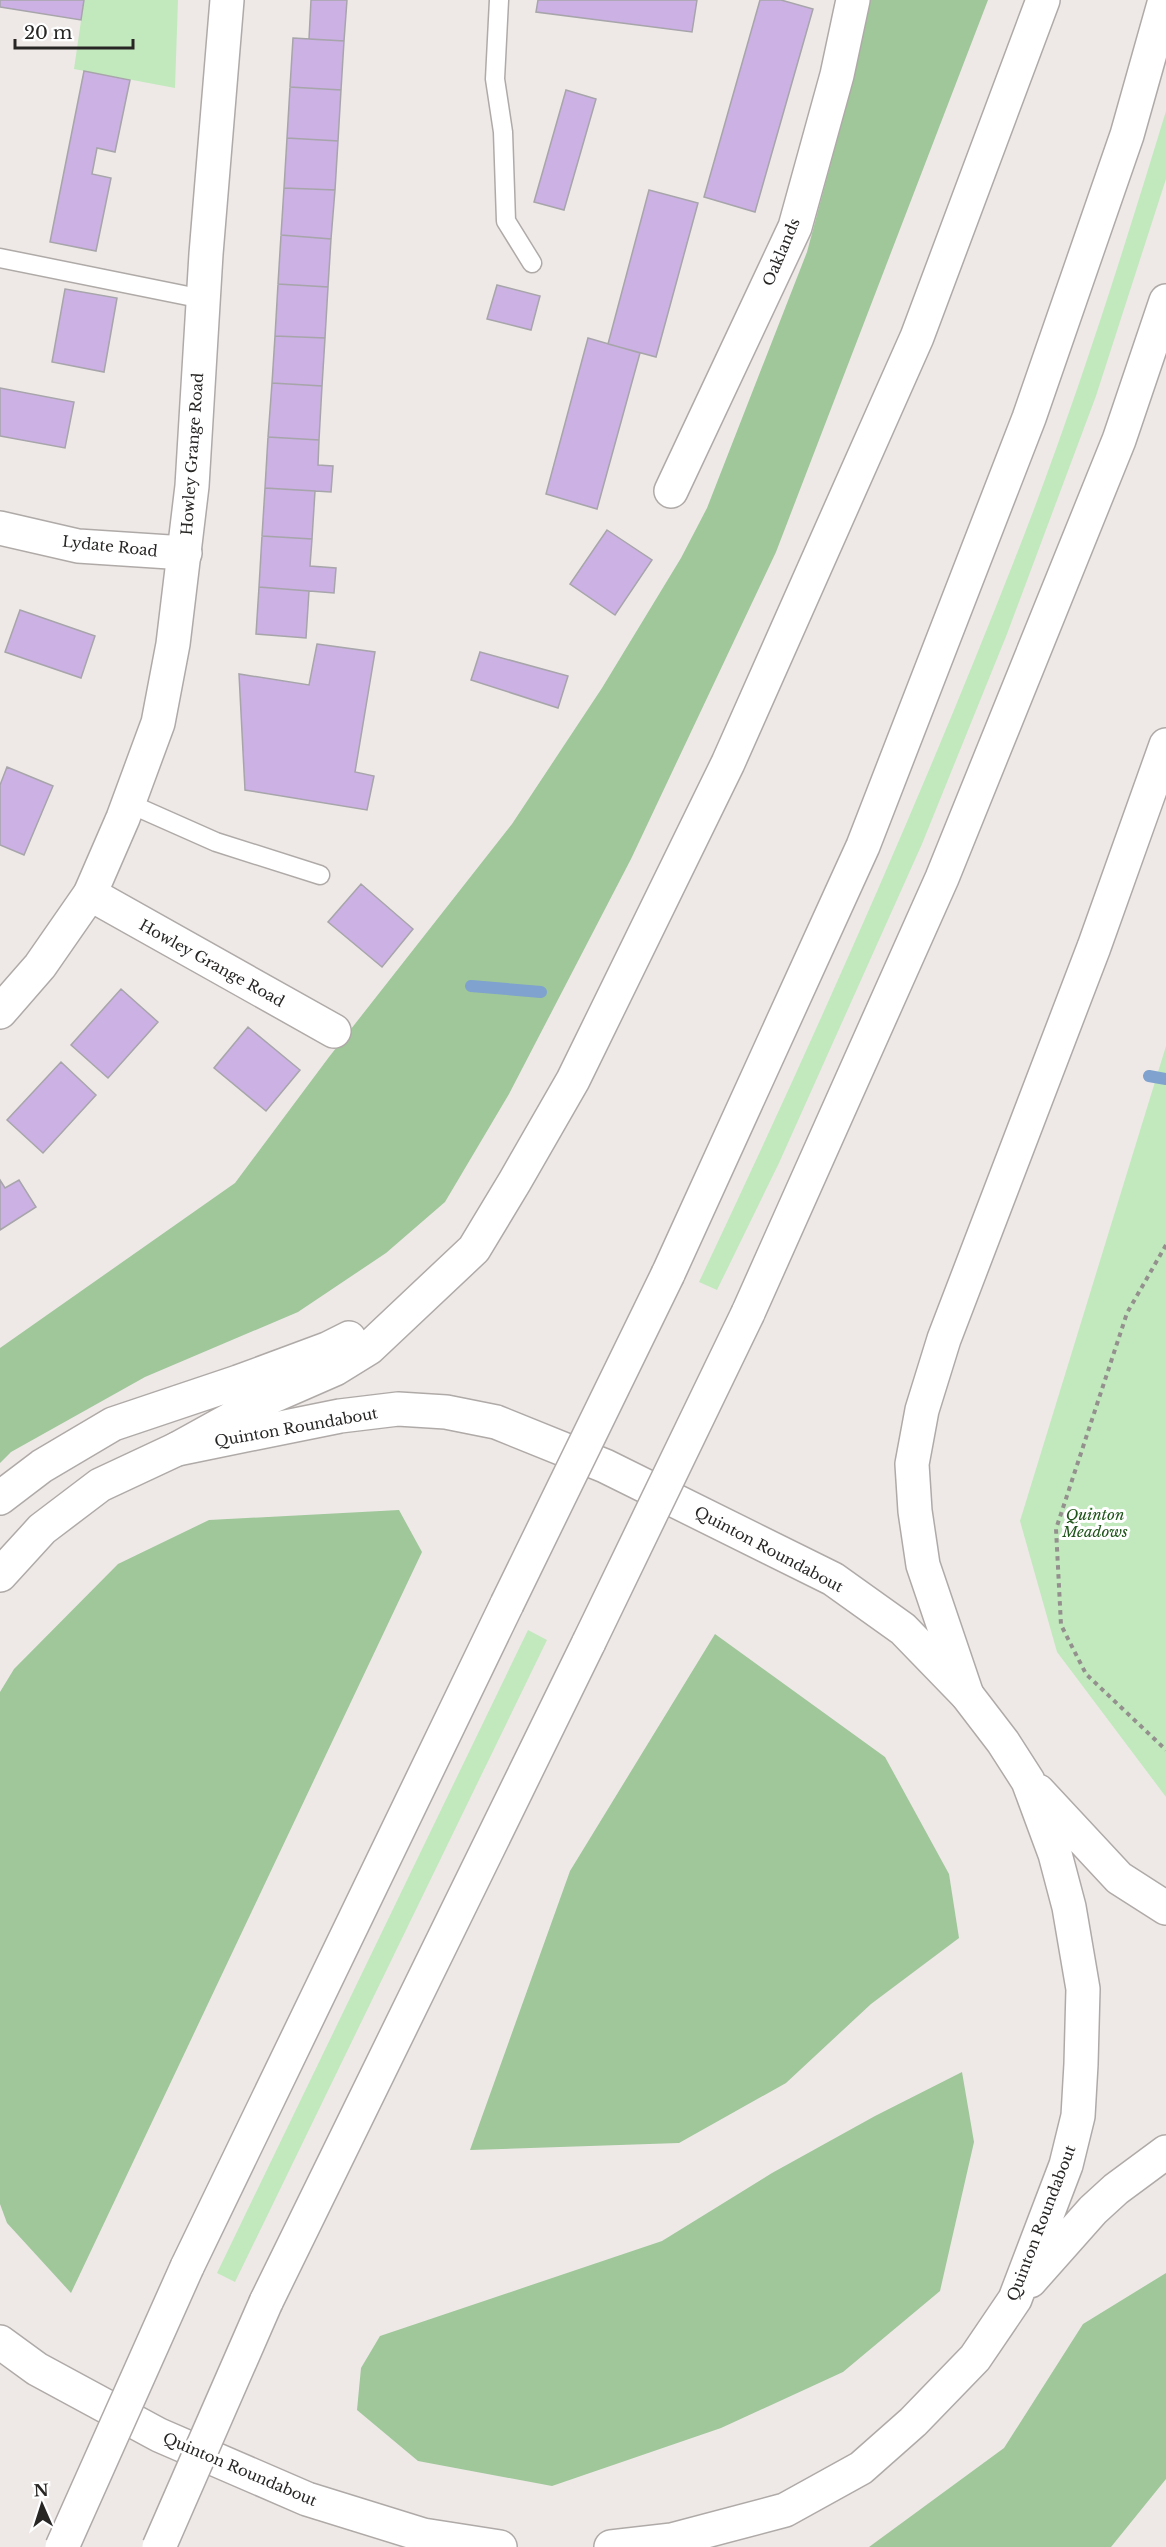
<svg xmlns="http://www.w3.org/2000/svg" width="1166" height="2547" font-family="'Libre Baskerville',serif">
<rect width="100%" height="100%" fill="#eee9e7"/>
<!-- green -->
<path fill="#c2e9bd" d="M84,0H178L175,88L74,69Z
M1166,111V179L1096,396L1007,634L922,844L779,1163L717,1290L699,1282C811,1045 918,806 1014,561C1072,414 1120,262 1166,111Z
M1166,1046V1797L1057,1652L1020,1521Z
M528,1630L547,1640L235,2282L217,2273Z"/>
<!-- forest -->
<path fill="#9fc79a" d="M865,0H988L776,552L631,859L509,1094L445,1202L386,1253L298,1312L145,1377L11,1452L0,1463V1348L235,1183L329,1057L512,824L602,688L681,558L707,508L807,252L844,114Z
M399,1510L422,1552L71,2293L7,2223L0,2204V1692L14,1669L118,1564L209,1520Z
M715,1634L885,1757L949,1874L959,1938L871,2004L786,2083L679,2143L470,2150L570,1871Z
M962,2072L974,2142L940,2291L843,2372L721,2428L552,2486L418,2461L357,2410L361,2368L380,2336L662,2241L772,2173L875,2116Z
M1166,2273V2479L1111,2547H869L1004,2448L1083,2324Z"/>
<g fill="none" stroke-linecap="round" stroke-linejoin="round">
<!-- stream -->
<path stroke="#7fa2ce" stroke-width="12" d="M471,986L541,992
M1149,1076L1166,1079"/>
</g>
<!-- building -->
<path fill="#cbb1e4" stroke="#a7a5aa" stroke-width="1.5" d="M0,0H84L81,20L0,7Z
M311,0H347L344,41L309,39Z
M538,0H697L692,32L536,12Z
M760,0H781L813,9L755,212L704,197Z
M293,38L344,41L341,90L290,87Z
M84,71L130,80L115,152L97,148L92,174L111,178L96,251L50,242Z
M290,87L341,90L338,141L287,138Z
M566,90L596,99L564,210L534,202Z
M287,138L338,141L335,190L284,188Z
M284,188L335,190L331,239L281,235Z
M649,190L698,203L656,357L608,344Z
M281,235L331,239L328,287L278,284Z
M278,284L328,287L325,338L275,336Z
M497,285L540,296L531,330L487,319Z
M65,289L117,298L104,372L52,362Z
M275,336L325,338L322,386L272,383Z
M588,338L640,353L597,509L546,494Z
M272,383L322,386L319,440L268,437Z
M0,388L74,402L65,448L0,436Z
M268,437L319,440L318,465L333,466L331,492L265,488Z
M265,488L315,491L312,539L262,536Z
M607,530L652,560L615,615L570,584Z
M262,536L312,539L310,566L336,568L334,593L259,587Z
M259,587L309,591L306,638L256,634Z
M20,610L95,636L81,678L5,652Z
M317,644L375,652L355,772L374,776L367,810L245,790L239,674L309,685Z
M480,652L568,676L558,708L471,680Z
M7,767L53,786L24,855L0,845V785Z
M361,884L413,929L382,967L328,922Z
M121,989L158,1022L108,1078L71,1045Z
M248,1027L300,1070L266,1111L214,1068Z
M61,1062L96,1095L43,1153L7,1120Z
M0,1180L5,1188L19,1180L36,1207L0,1230Z"/>
<g fill="none" stroke-linecap="round" stroke-linejoin="round">
<!-- service casing -->
<g stroke="#afaaa8" stroke-width="21">
<path id="service" d="M499,0L495,79L503,132L506,221L532,263
M0,258L203,299
M128,803L216,842L320,875"/>
</g>
<!-- minor casing -->
<g stroke="#afaaa8" stroke-width="36">
<path id="minor" d="M671,491L795,227L837,75L853,0
M0,528L78,546L185,553
M90,894L334,1031"/>
</g>
<!-- tertiary casing -->
<g stroke="#afaaa8" stroke-width="36">
<path id="tertiary" d="M0,1012L40,966L90,894L123,818L158,723L173,644L192,486L206,254L227,0"/>
</g>
<!-- trunk casing -->
<g stroke="#afaaa8" stroke-width="36">
<path id="trunk" d="M0,1575L42,1529L100,1485L177,1449L340,1416L398,1409L446,1412L496,1422L605,1466L833,1579L903,1629L967,1695L1003,1742L1028,1781L1055,1854L1069,1907L1083,1989L1081,2064L1078,2116L1066,2165L1015,2299L975,2358L913,2422L861,2468L785,2510L672,2540L611,2547
M1038,1791L1119,1878L1166,1908
M1030,2281L1093,2210L1116,2189L1166,2152
M0,2342L37,2369L159,2435L307,2499L423,2535L500,2547"/>
</g>
<!-- motorway casing -->
<g stroke="#afaaa8" stroke-width="36">
<path id="motorway" d="M668,1274L863,846L1029,418L1127,135L1165,0
M748,1313L942,878L1119,440L1166,301
M177,1449L271,1397L335,1369L369,1348L474,1249L515,1181L573,1080L728,763L917,337L1043,0
M0,1498L42,1466L113,1424L238,1382L327,1349L349,1338
M967,1695L923,1565L915,1511L912,1464L922,1410L944,1339L1094,947L1166,745
M187,2267L507,1604
M266,2302L589,1642"/>
</g>
<!-- path -->
<path stroke="#93908e" stroke-width="4" stroke-dasharray="4.5 4.5" stroke-linecap="butt" d="M1166,1245L1127,1313L1056,1529L1061,1625L1086,1674L1166,1750"/>
<!-- service -->
<use href="#service" stroke="#fff" stroke-width="18"/>
<!-- minor -->
<use href="#minor" stroke="#fff" stroke-width="33"/>
<!-- tertiary -->
<use href="#tertiary" stroke="#fff" stroke-width="33"/>
<!-- trunk -->
<use href="#trunk" stroke="#fff" stroke-width="33"/>
<!-- motorway -->
<use href="#motorway" stroke="#fff" stroke-width="33"/>
<!-- motorway-bridge casing -->
<g stroke="#afaaa8" stroke-width="36" stroke-linecap="butt">
<path id="motorway-bridge" d="M507,1604L668,1274
M589,1642L748,1313
M62,2547L187,2267
M159,2547L266,2302"/>
</g>
<!-- motorway-bridge -->
<use href="#motorway-bridge" stroke="#fff" stroke-width="33"/>
</g>
<g text-anchor="middle" dominant-baseline="central" stroke-width="6" stroke-linejoin="round" paint-order="stroke">
<!-- street labels -->
<g font-size="15" fill="#282625" stroke="#fff">
<text transform="translate(781 252) rotate(-67)">Oaklands</text>
<text transform="translate(192 454) rotate(-86)">Howley Grange Road</text>
<text transform="translate(110 546) rotate(6)">Lydate Road</text>
<text transform="translate(212 963) rotate(29)">Howley Grange Road</text>
<text transform="translate(296 1427) rotate(-10)">Quinton Roundabout</text>
<text transform="translate(769 1549) rotate(28)">Quinton Roundabout</text>
<text transform="translate(1041 2223) rotate(-69)">Quinton Roundabout</text>
<text transform="translate(240 2469) rotate(23)">Quinton Roundabout</text>
</g>
<!-- park labels -->
<g font-size="15" font-style="italic" fill="#1e5419" stroke="#fff">
<text x="1095" y="1514">Quinton<tspan x="1095" dy="17">Meadows</tspan></text>
</g>
</g>
<!-- north arrow -->
<g transform="translate(42 2505) rotate(357)" stroke="#ffffff" stroke-width="4.5" paint-order="stroke">
<path d="M0-4.5L10 22L0 15L-10 22Z" fill="#282625"/>
<text y="-9" font-size="16" font-weight="bold" text-anchor="middle" fill="#282625">N</text>
</g>
<!-- scale -->
<path d="M15 39v9h118v-9" fill="none" stroke="#282625" stroke-width="3"/>
<text x="24" y="39" font-size="18" fill="#282625" stroke="#ffffff" stroke-width="4.5" paint-order="stroke">20 m</text>
</svg>
